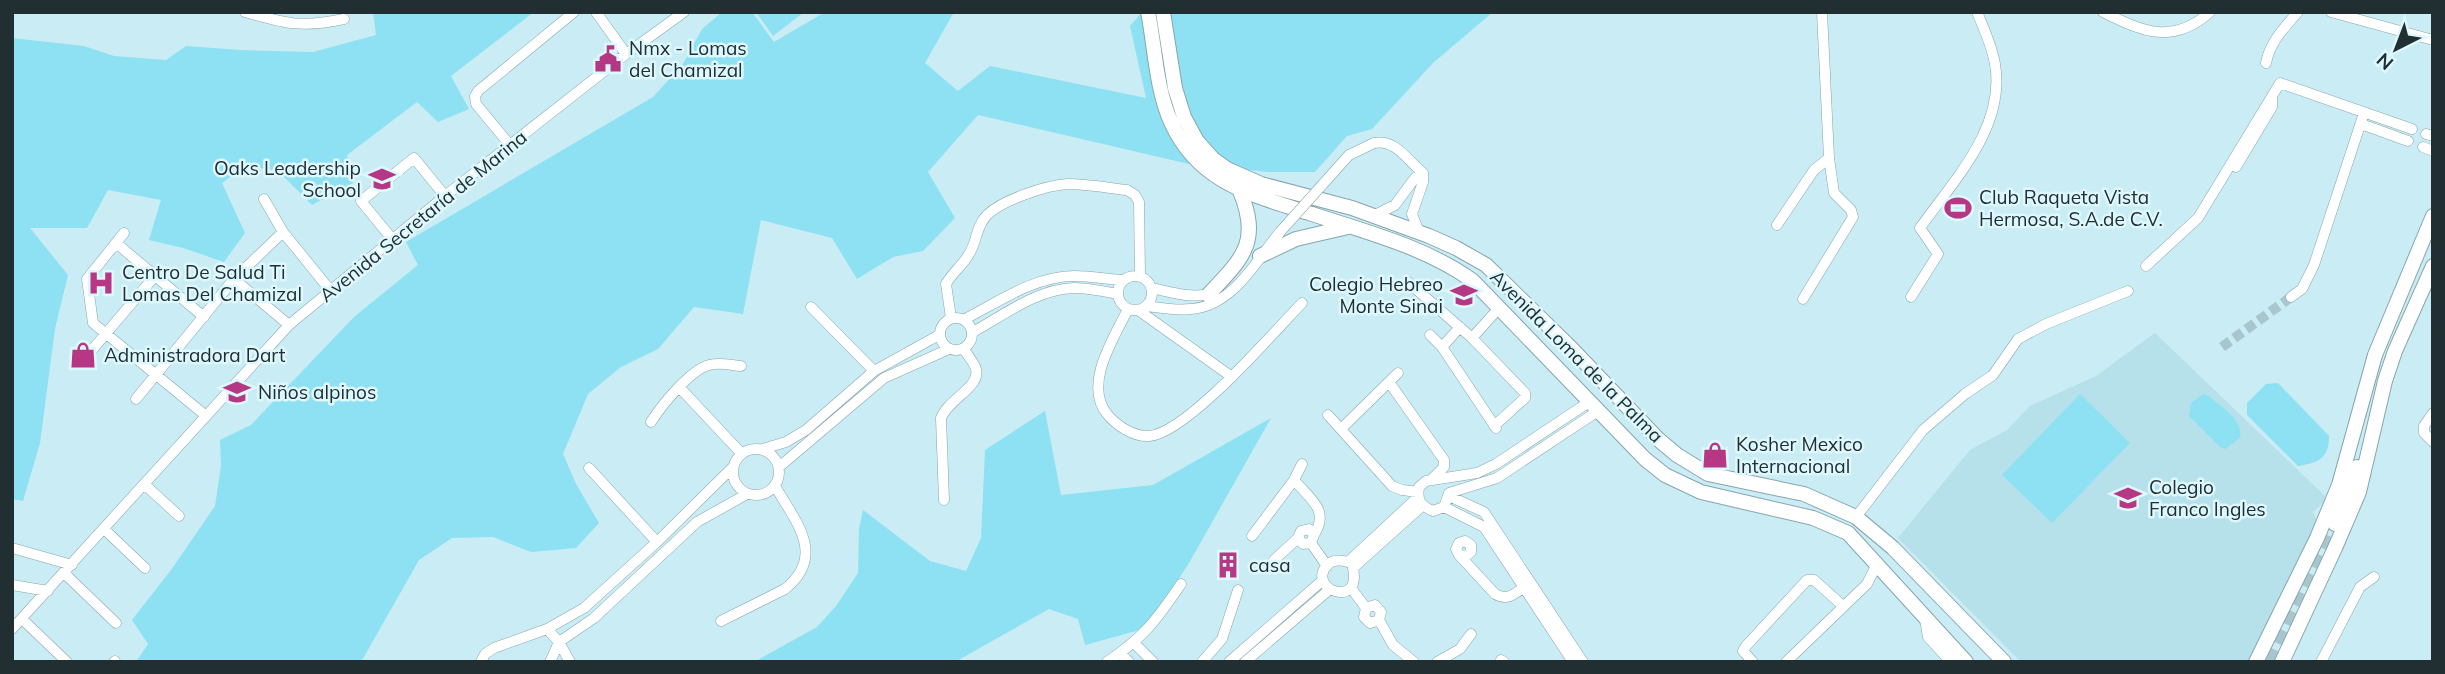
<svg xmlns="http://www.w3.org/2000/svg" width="2445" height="674" font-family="Mulish,sans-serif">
<rect width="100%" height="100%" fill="#caecf4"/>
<!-- built -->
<path fill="#b6e1ea" d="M2155,333L2324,495L2326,500L2313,512L2317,521L2250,662H2021L1898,538L1970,450L2007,430L2030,406L2096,376Z"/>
<!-- green -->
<path fill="#8de1f2" d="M373,12H534L451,76L469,109L438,122L417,102L347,155L353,183L312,205L277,170L245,166L222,183L245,233L224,262L183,248L149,240L161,200L108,190L87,228H30L68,275L55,329L40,443L23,501L12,499V38L84,46L114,56L166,60L186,46L240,50L313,52L376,35Z
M722,12H752L774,42L825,12H954L925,63L958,91L990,66L1146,98L1130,26L1142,12H1493L1433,63L1372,129L1347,136L1315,172H1269L1189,164L978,115L928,172L955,218L923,251L893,257L857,279L832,238L761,220L743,314L694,307L658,349L621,367L588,394L563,454L576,484L599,523L576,548L531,552L493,537L452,538L419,560L361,662H136L148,644L132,620L171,570L215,506L221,466L220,440L251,425L354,317L418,265L406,242L653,97L683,64L702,29Z
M756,12H804L773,36Z
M2278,383L2329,436C2329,459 2318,463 2298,466L2247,415V403L2266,384Z
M2080,394L2130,443L2052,523L2002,475Z
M2203,394L2209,396C2221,407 2244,420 2240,438L2225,449L2220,447L2189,416L2191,403Z
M1045,411L1061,495L1153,485L1271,418L1189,563L1147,628L1085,645L1078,619L1049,609L955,662H754L817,627L836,606L858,573L859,529L863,510L930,561L966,571L981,538L985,450Z"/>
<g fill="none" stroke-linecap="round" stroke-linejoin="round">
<!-- street-tunnel -->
<path stroke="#a8c6cd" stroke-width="10" stroke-dasharray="10 5" stroke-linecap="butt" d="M2222,347L2291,297"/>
<!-- secondary-tunnel -->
<path stroke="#a8c6cd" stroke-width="14" stroke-dasharray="14 7" stroke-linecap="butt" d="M2268,662L2329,533L2336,511"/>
<!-- street casing -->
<g stroke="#86a6ad" stroke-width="11">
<path id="street" d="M245,12C287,24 301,28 344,19
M596,12L626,54
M2103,12C2143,32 2173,45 2210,12
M2331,12L2433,40
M2266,63C2270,42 2284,28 2298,12
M2361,124L2408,141
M2426,134L2433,136
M1374,143C1396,139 1407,160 1423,173V182L1412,214L1419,232
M510,145L476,104L475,96L478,91L574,12
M2423,147L2433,151
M2236,167L2272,107V98
M264,199L283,232L330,290
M1373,216L1395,205L1415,178L1423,173
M1777,225L1814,170L1829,158
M124,233L87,279L93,323L205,415
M393,240L361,201L414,158L445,196
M116,243L204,317
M2146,266L2198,218L2280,83L2412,129
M1118 293a17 17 0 1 1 34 0a17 17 0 1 1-34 0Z
M234,279L289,325
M1408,282L1472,338L1525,393V398L1494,426
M1152,288C1173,293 1193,299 1214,293
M1911,297L1938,254L1920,228C1954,180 2006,127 1995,64C1992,46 1984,29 1977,12
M2291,297L2302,289L2314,265L2364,113
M1803,299L1853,217L1851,210L1834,193L1829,158L1822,12
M1147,306C1162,308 1176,311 1191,309C1233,306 1256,261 1280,232
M811,307L874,371
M1128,309C1114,338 1083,384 1107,414C1117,426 1134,437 1149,436C1186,434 1274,332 1302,303
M1138,310L1232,377
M940 334a16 16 0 1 1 32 0a16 16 0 1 1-32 0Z
M951,318L946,284C952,273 963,265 969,254C977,242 976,226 987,215C1002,200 1047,185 1068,184C1087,184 1108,188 1127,190L1135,195L1139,202L1140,276
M965,319C998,302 1035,276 1074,276C1090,276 1107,279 1123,280
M973,332C1004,315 1037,289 1074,288C1088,288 1103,291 1118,294
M1430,335L1442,347L1496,428
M1472,338L1499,308
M1442,347L1460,327
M80,364L154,277
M1389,382L1444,460V467L1432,479
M680,388L741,453
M136,399L234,279L283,232
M1589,402L1496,464L1477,473L1426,481L1419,487C1417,501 1420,505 1433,511L1444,507L1449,493L1497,478L1598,411
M2433,413L2424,426V433L2433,442
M1328,415L1392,486L1402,490L1418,492
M651,422C661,406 690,370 709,365C720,362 730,365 741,366
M1341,429L1398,373
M733 472a23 23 0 1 1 46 0a23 23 0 1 1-46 0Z
M763,449L786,442L806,430L874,371L939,335
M1302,464L1294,480C1310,499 1330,510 1314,535
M779,467L884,378L949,349
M589,468L657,542
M144,484L179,516
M1449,496L1484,512L1583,662
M1418,497L1348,562C1341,560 1333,559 1327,565C1306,589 1362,610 1353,568L1422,506
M944,500L941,418C948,399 981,387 976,369C974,362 967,355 964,349
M1444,507L1484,527L1573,662
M1856,517L1923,430L1965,394L1993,375L2018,339L2046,324L2128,291
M104,529L145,568
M1252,536L1294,480
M1465,541L1471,545V552L1466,556L1459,555L1456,549L1459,543Z
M1311,543L1303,544L1298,538L1301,531L1309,529L1314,535L1311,543L1327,566
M12,548L72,565
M1459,555L1495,594C1508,602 1517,592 1528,584
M1274,560L1298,538
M64,573L116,623
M12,585L48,591
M1351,588L1366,608
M22,619L67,662
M1925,619L1928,637L1951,662
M1379,620L1370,623L1364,617L1366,608L1375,605L1381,612L1379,620L1393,645L1414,662
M721,621L785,589C827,555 795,521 775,486
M12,629L289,325L445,196L626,54L684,12
M547,629L559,642L570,662
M1134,643L1153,662
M1120,653L1129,662
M1501,660L1504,662
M114,662L115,661
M481,662L485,654L494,648L547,629L584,608L657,542L733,467
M550,662L559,642L594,618L697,522L747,494
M1107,662C1144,637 1156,621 1181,584
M1202,662L1222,639L1238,590
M1229,662L1323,580
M1245,662L1330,589
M1437,662L1460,649L1471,634
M1753,662L1743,651L1746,646L1807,580H1814L1843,606
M1786,662L1867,584L1877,564
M2321,662L2360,587L2374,577"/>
</g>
<!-- secondary casing -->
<g stroke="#86a6ad" stroke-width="16">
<path id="secondary" d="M1148,12C1155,47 1156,89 1171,122C1199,184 1253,195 1312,214C1366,232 1426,247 1473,281L1645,459L1665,475L1701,492L1813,518L1848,533L1966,662
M1163,12L1175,88L1184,117L1197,141L1213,159L1227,169L1261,184L1352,208L1429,236L1456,248L1486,265L1572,349L1659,440L1677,455L1708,474L1804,494L1856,517L1893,548L2004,662
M1260,256L1296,239L1348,227
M1208,295C1243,258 1261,242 1240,191
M2335,524L2357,467
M2256,662L2317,538L2339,485L2375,355L2433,216
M2282,662L2335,548L2359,492L2385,381L2395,351L2433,266"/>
</g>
<!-- street -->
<use href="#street" stroke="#fff" stroke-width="10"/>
<!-- secondary -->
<use href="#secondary" stroke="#fff" stroke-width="14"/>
<!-- street-bridge casing -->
<g stroke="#86a6ad" stroke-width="11" stroke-linecap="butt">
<path id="street-bridge" d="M1280,232L1349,155L1374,143"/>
</g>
<!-- street-bridge -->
<use href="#street-bridge" stroke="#fff" stroke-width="10"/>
</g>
<!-- icons -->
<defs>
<g id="civic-bare" transform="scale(2.1)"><path d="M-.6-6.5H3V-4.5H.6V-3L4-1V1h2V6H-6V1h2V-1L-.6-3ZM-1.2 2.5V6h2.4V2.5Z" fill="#b63784" stroke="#ddf8fe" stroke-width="2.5" paint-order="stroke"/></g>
<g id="school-bare" transform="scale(2.1)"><path d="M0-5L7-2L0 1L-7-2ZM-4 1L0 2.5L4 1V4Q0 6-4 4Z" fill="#b63784" stroke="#ddf8fe" stroke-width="2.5" paint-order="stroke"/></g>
<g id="stadium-bare" transform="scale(2.1)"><path d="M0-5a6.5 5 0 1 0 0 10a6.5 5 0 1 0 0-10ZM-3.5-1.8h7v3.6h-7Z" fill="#b63784" stroke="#ddf8fe" stroke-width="2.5" paint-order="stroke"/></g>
<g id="hospital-bare" transform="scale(2.1)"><path d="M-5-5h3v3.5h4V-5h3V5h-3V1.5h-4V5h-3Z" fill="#b63784" stroke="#ddf8fe" stroke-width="2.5" paint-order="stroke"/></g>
<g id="shop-bare" transform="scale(2.1)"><path d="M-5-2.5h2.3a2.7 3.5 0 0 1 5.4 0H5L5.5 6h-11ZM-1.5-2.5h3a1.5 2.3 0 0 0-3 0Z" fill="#b63784" stroke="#ddf8fe" stroke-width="2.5" paint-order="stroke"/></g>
<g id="building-bare" transform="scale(2.1)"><path d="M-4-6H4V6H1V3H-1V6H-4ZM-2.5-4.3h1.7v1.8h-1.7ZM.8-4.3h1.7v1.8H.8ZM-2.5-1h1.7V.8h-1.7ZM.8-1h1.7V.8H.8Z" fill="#b63784" stroke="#ddf8fe" stroke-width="2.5" paint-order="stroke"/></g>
</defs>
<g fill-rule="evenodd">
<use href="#civic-bare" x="608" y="59"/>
<use href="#school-bare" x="382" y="179"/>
<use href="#stadium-bare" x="1958" y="208"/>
<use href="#hospital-bare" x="101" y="283"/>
<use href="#school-bare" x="1464" y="295"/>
<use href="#shop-bare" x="83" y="355"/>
<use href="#school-bare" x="237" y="392"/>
<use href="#shop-bare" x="1715" y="455"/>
<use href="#school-bare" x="2128" y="498"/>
<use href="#building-bare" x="1228" y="565"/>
</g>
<g text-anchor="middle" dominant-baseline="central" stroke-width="5" stroke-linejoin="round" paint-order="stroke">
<!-- poi labels -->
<g font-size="19" fill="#222f32" stroke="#ddf8fe" text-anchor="start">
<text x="629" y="48">Nmx - Lomas<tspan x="629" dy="22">del Chamizal</tspan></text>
<text x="361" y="168" text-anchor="end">Oaks Leadership<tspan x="361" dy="22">School</tspan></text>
<text x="1979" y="197">Club Raqueta Vista<tspan x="1979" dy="22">Hermosa, S.A.de C.V.</tspan></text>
<text x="122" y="272">Centro De Salud Ti<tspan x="122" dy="22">Lomas Del Chamizal</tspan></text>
<text x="1443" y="284" text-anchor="end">Colegio Hebreo<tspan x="1443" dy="22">Monte Sinai</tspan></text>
<text x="104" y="355">Administradora Dart</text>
<text x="258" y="392">Niños alpinos</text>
<text x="1736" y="444">Kosher Mexico<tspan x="1736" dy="22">Internacional</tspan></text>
<text x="2149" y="487">Colegio<tspan x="2149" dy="22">Franco Ingles</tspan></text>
<text x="1249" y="565">casa</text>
</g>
<!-- street labels -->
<g font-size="19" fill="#222f32" stroke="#ddf8fe">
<text transform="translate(423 216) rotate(-39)">Avenida Secretaría de Marina</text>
<text transform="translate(1577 356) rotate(45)">Avenida Loma de la Palma</text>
</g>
</g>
<!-- border -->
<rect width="2445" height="674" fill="none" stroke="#222f32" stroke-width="28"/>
<!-- north arrow -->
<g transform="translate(2396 49) rotate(222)" stroke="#ddf8fe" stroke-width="5" paint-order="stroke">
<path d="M0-5L12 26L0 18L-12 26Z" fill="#222f32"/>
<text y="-10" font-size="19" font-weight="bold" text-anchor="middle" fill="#222f32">N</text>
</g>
</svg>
